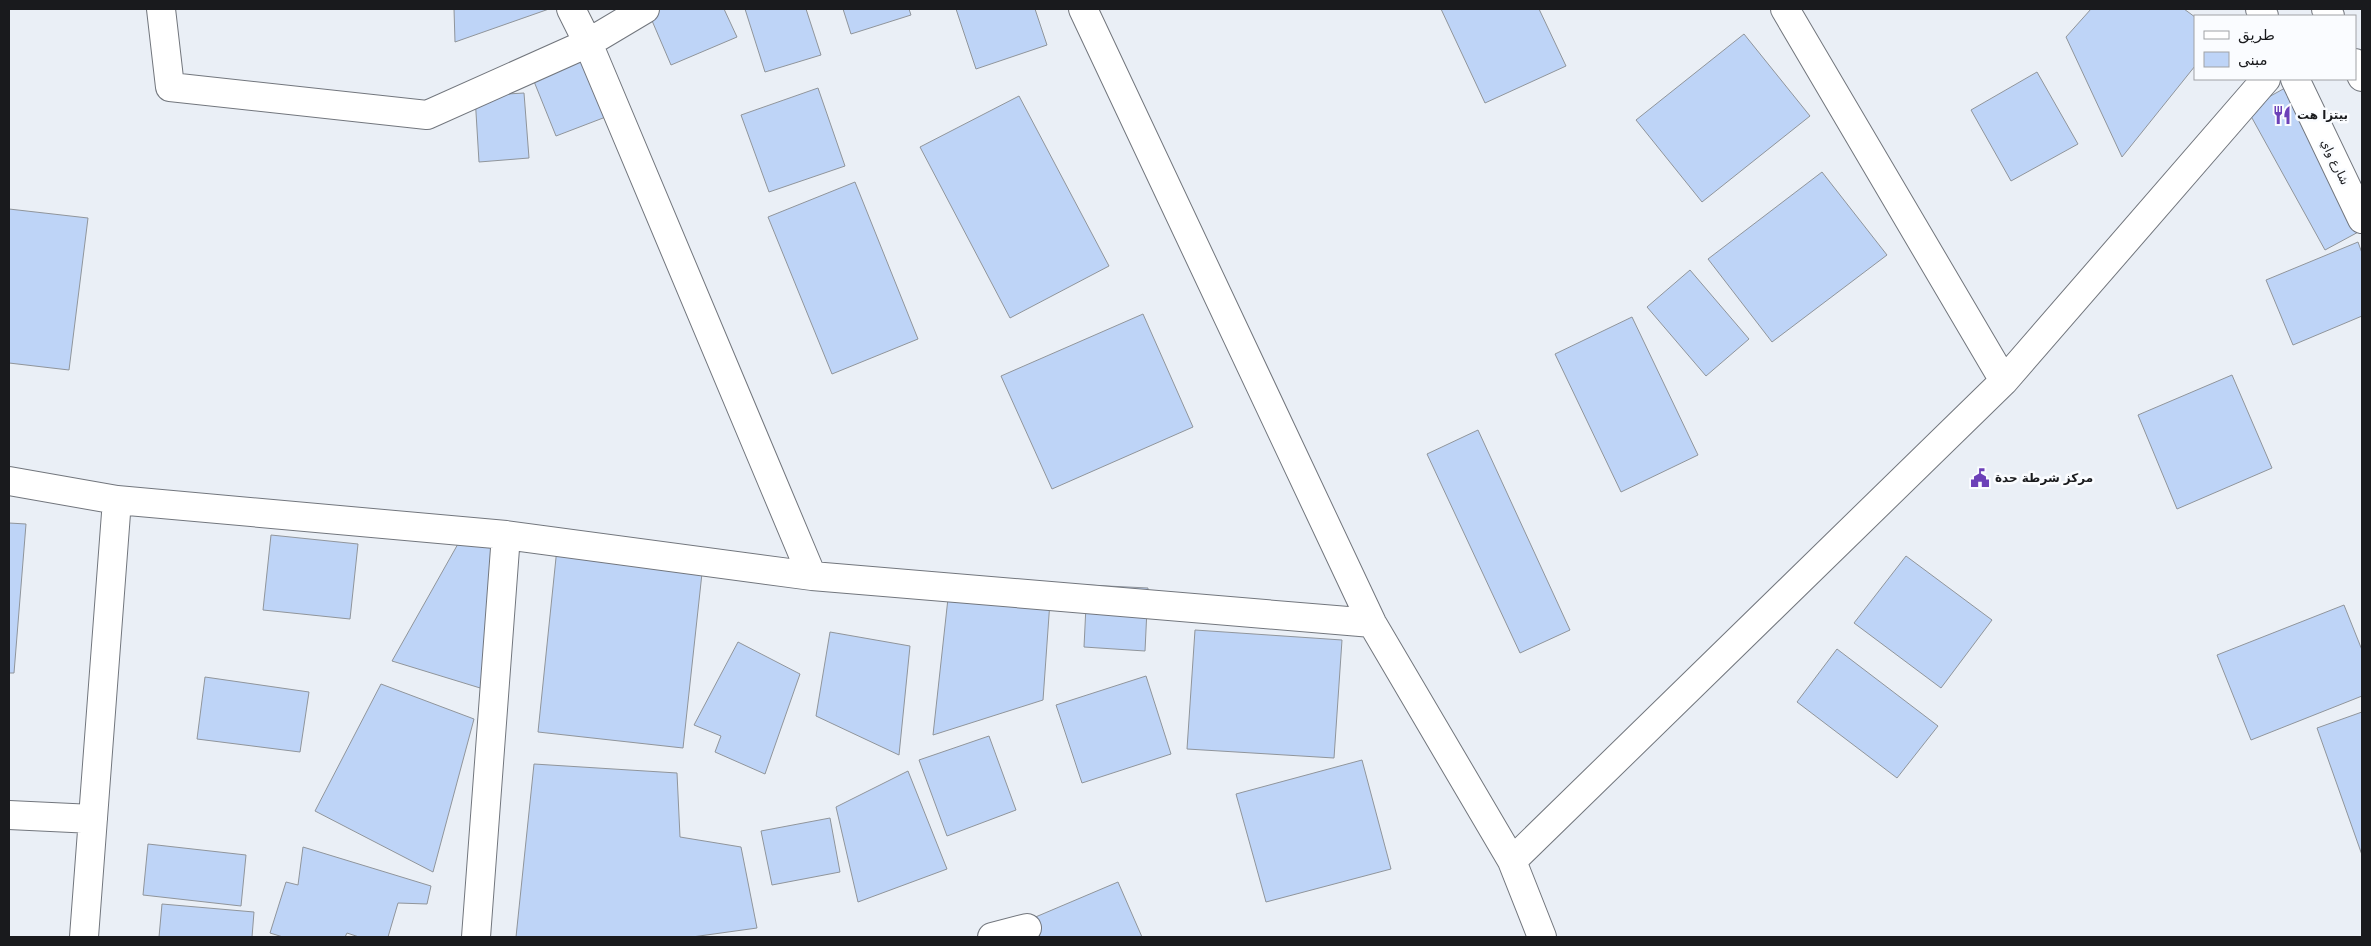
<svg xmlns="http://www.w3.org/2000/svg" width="2371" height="946" font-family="'DejaVu Sans',Cairo,sans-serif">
<rect width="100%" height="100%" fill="#eaeff6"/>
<!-- building -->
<path fill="#bed4f7" stroke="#90959b" d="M454,9H549L455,42Z
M647,9H724L737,37L671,65Z
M745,9H806L821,55L765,72Z
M843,9H909L911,15L851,34Z
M956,9H1035L1047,45L976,69Z
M1441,9H1539L1566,66L1485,103Z
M2091,9H2184L2195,17V66L2122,157L2066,37Z
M1744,34L1810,116L1702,202L1636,120Z
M599,47L624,110L556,136L531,74Z
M2037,72L2078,144L2011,181L1971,110Z
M818,88L845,166L769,192L741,115Z
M2285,88L2362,230L2325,250L2247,109Z
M524,93L529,158L479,162L475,96Z
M1019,96L1109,266L1010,318L920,147Z
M1822,172L1887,255L1772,342L1708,259Z
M855,182L918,339L832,374L768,217Z
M9,209L88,218L69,370L9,363Z
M2358,242L2362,253V316L2293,345L2266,280Z
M1690,270L1749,339L1706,376L1647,307Z
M1143,314L1193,427L1052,489L1001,376Z
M1632,317L1698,455L1621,492L1555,354Z
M2232,375L2272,468L2177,509L2138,415Z
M1478,430L1570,630L1520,653L1427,454Z
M9,523L26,524L14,673H9Z
M271,535L358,544L350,619L263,610Z
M463,535L499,541L490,691L392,661Z
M557,548L703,564L683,748L538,732Z
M1906,556L1992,620L1941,688L1854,623Z
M950,580L1051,587L1043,700L933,735Z
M1087,585L1148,588L1145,651L1084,647Z
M2344,605L2362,650V696L2251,740L2217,655Z
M1195,630L1342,640L1334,758L1187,749Z
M830,632L910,646L899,755L816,716Z
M738,642L800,674L765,774L715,752L721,736L694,725Z
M1837,649L1938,726L1897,778L1797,702Z
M1146,676L1171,754L1082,783L1056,705Z
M205,677L309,692L300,752L197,739Z
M381,684L474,719L433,872L315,811Z
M2362,712V855L2317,728Z
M989,736L1016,810L947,836L919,760Z
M1362,760L1391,869L1266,902L1236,794Z
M534,764L677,773L680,837L741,847L757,928L692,937H516Z
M908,771L947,869L858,902L836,807Z
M830,818L840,872L772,885L761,831Z
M148,844L246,855L241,906L143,895Z
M303,847L431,886L427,904L398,903L388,937H359L347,933L345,937H283L270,933L286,882L298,885Z
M1118,882L1142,937H1025L1019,924Z
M162,904L254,912L252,937H159Z"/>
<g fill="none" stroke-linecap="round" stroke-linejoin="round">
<!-- minor casing -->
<g stroke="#72767d" stroke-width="30">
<path id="minor" d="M161,9L170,87L427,115L588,43L645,9
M571,9L588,43L812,576
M1083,9L1372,623L1512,861L1542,937
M1785,9L2004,381
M9,481L117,500L506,535L812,576L1372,623
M9,815L93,819
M1512,861L2004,381L2266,79
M84,937L117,500
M476,937L506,535
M992,937L1027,928"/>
</g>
<!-- tertiary casing -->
<g stroke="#72767d" stroke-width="30">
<path id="tertiary" d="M2260,9L2264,16
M2326,9L2330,16
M2355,63L2362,77
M2295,79L2362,219"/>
</g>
<!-- minor -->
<use href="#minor" stroke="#fff" stroke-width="28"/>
<!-- tertiary -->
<use href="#tertiary" stroke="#fff" stroke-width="28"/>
</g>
<!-- icons -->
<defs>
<g id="restaurant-bare" transform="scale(1.5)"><path d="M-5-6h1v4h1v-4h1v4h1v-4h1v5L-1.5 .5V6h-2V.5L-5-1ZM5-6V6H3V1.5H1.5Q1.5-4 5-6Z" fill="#6c40b8" stroke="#fafcff" stroke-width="2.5" paint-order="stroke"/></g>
<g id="civic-bare" transform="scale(1.5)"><path d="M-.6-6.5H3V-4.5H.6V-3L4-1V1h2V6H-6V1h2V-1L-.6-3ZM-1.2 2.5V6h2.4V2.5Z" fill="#6c40b8" stroke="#fafcff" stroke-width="2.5" paint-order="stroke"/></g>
</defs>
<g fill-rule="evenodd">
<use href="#restaurant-bare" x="2282" y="115"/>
<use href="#civic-bare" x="1980" y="478"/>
</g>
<g text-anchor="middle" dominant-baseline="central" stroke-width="5" stroke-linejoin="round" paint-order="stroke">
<!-- poi labels -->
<g font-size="12" font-weight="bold" fill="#191a1d" stroke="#fafcff" text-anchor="start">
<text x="2297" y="115">بيتزا هت</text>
<text x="1995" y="478">مركز شرطة حدة</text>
</g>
<!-- street labels -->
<g font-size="12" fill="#191a1d" stroke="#fafcff">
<text transform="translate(2335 162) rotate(64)">شارع واي</text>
</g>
</g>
<!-- border -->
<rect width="2371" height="946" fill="none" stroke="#191a1d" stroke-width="20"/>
<!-- legend -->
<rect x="2194" y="15" width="162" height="65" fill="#fafcff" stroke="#a0a2a5"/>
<rect x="2204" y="31" width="25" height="8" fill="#ffffff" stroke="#a0a2a5"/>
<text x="2238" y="40" font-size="15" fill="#191a1d">طريق</text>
<rect x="2204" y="52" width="25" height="15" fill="#bed4f7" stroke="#a0a2a5"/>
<text x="2238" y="65" font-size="15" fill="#191a1d">مبنى</text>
</svg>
